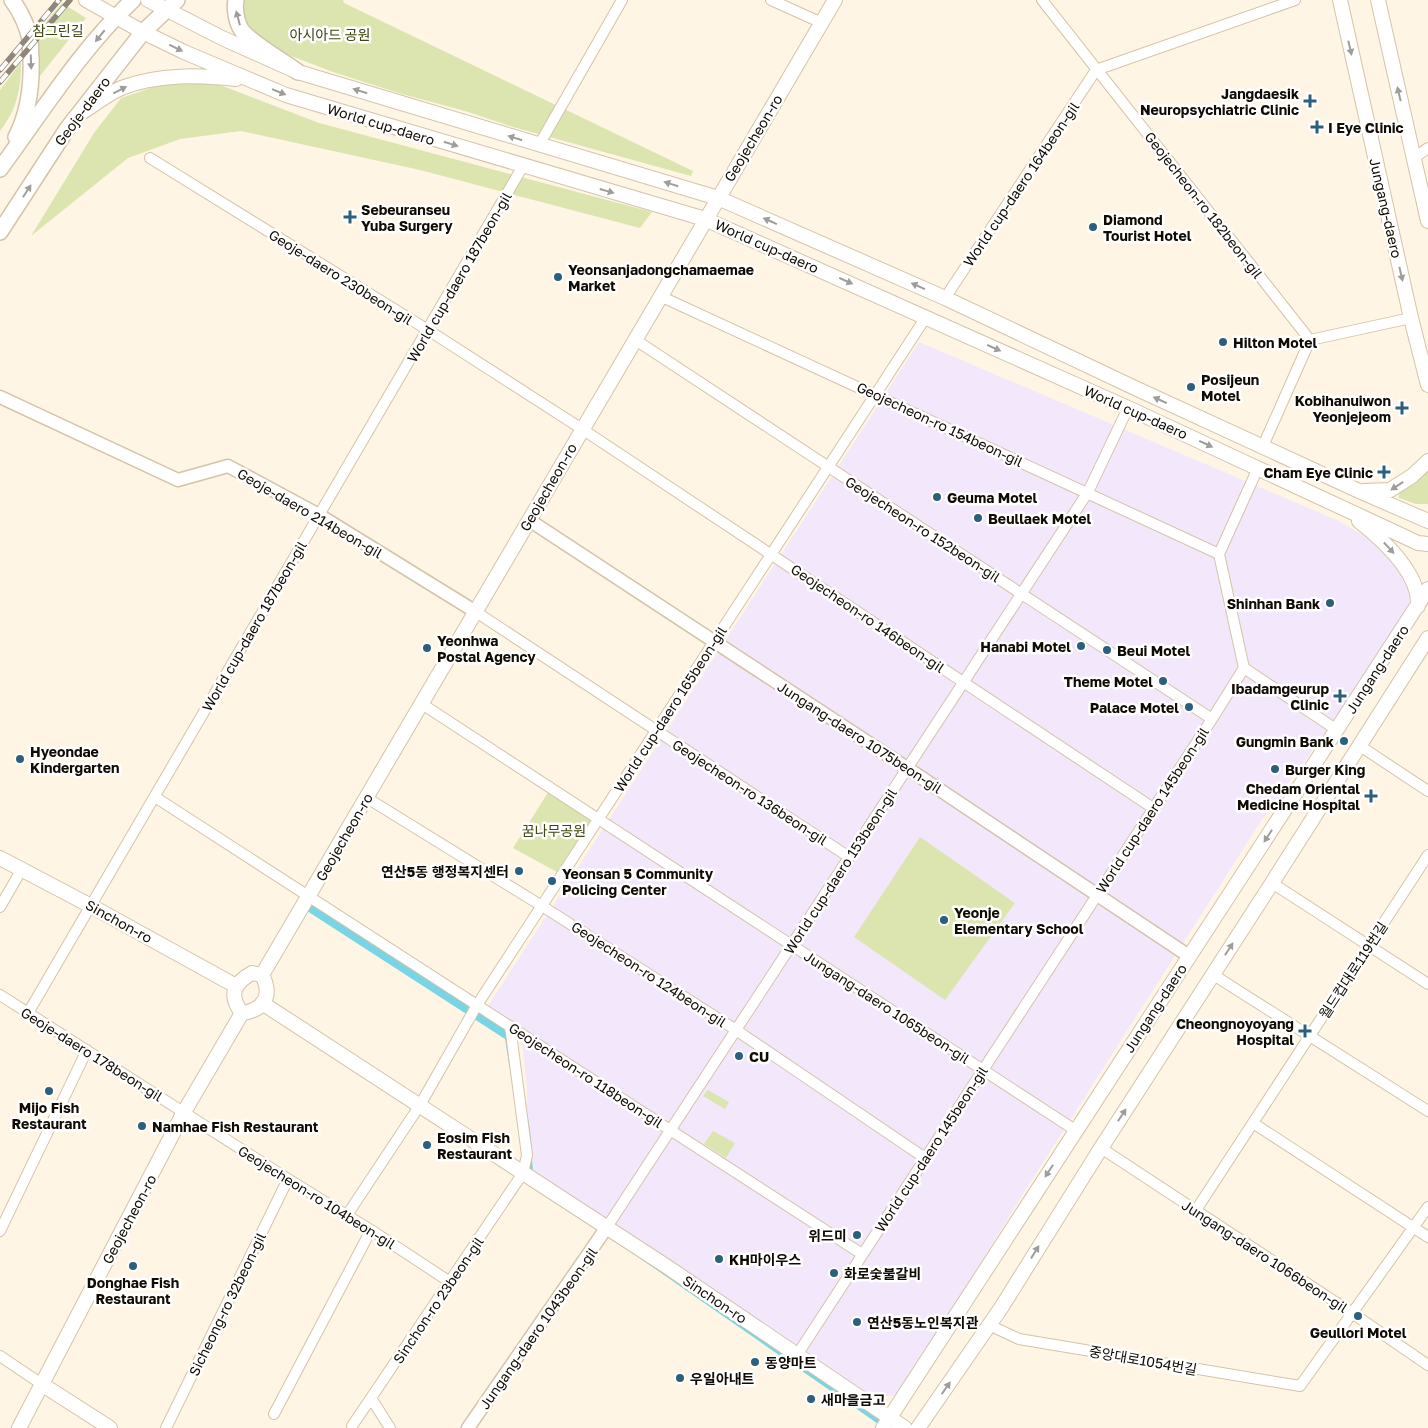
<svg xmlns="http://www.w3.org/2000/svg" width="1428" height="1428" font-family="'Golos Text','Noto Sans KR',sans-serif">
<rect width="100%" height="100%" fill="#fef5e4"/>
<!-- commercial -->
<path fill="#f3e7fb" d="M919,342L1339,521L1376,543L1400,573L1408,588L1410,608L1366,677L1263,818L1021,1197L900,1395L874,1397L806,1355L616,1224L555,1186L534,1170L527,1121V1089L521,1031L486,1009Z"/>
<!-- green -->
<path fill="#dce5b0" d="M242,0H343L344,3L693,171L691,176L513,127L465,111L402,94L333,72L291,56L251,33L242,16Z
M62,3L86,18L36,81L35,35Z
M21,62C21,90 17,109 0,131V90Z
M168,82L220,85L319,123L652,212L640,228L420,170L241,131L180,139L128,158L31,236L94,133L121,98Z
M1428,470V504H1416L1399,498L1398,492Z
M549,791L592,819L557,872L513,848Z
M920,837L1015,903L945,1000L854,937Z
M708,1090L729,1102L725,1109L703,1096Z
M713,1131L735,1143L726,1158L704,1144Z"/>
<!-- water -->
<path fill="#79d5e5" d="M313,896L511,1023L530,1130L533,1171L915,1428H884L641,1259L529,1186L505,1039L304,909Z"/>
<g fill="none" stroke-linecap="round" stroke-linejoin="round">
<!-- minor casing -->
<g stroke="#d3c4a9" stroke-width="12">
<path id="minor" d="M771,0L822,23
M1042,0L1310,340
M539,145L622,0
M150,158L428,330L582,429L1153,808
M1414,158L1428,148
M660,296L1219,554
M945,298L1096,70L1295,0
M634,339L1212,719
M1263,446L1310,340L1411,318
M476,612L849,857
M1244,668L1337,730
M422,704L1075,1130
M1360,746L1428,791
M155,797L862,1254
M367,798L542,906L736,1030L925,1158
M1272,883L1428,984
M0,907L22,869
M1212,974L1428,1111
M0,995L288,1179L371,1230L450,1282
M28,1013L523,166
M1253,1123L1428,1237
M1101,1148L1352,1313L1428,1365
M1196,1210L1428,855
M347,1215L420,1105L477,1005L926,317
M607,1227L1088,492L1128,408
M0,1231L87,1050
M989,1325L1019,1339L1300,1386L1428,1207
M797,1355L1212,719L1244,668L1219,554L1258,468
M0,1356L43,1385
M371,1398L390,1428
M274,1414L371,1230
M352,1426L523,1173L527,1155L510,1026
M166,1428L288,1179"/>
</g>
<!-- tertiary casing -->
<g stroke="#d3c4a9" stroke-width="15">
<path id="tertiary" d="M0,397L178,480L228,466L319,515L476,612
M529,520L907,768L1189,956
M468,1428L607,1227"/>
</g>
<!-- secondary casing -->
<g stroke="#d3c4a9" stroke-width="16">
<path id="secondary" d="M86,0L143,32L184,52L286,95L705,219L1128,408L1418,543L1428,544
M148,0L222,38L298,72L718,198L945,298L1135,388L1359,491L1428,521
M1340,0L1411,318L1428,385
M1378,0L1428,221
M81,113C94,105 110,92 124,87C160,74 199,75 236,79
M1364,491L1390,490L1412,476L1428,461
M1359,521C1383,540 1420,573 1418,606
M0,858L91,906L236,986
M252,973L262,975C273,996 264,1010 242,1013C228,995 234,983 252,973Z
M262,975L835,0
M262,1003L666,1266L905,1428
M43,1385L110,1428
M19,1428L184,1112L242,1013
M883,1428L1428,589
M918,1428L1001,1308L1101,1148L1272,883L1428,638"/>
</g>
<!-- primary casing -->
<g stroke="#d3c4a9" stroke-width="18">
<path id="primary" d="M12,0C20,11 27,26 30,39C31,45 30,52 31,58C32,86 29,112 16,137
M236,0C234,10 237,26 244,33C259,48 282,60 298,72
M0,169C42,112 81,49 133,0
M0,232L67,129L143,32L177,0"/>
</g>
<!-- minor -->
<use href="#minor" stroke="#fff" stroke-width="10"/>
<!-- tertiary -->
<use href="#tertiary" stroke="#fff" stroke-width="12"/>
<!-- secondary -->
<use href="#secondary" stroke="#fff" stroke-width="14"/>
<!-- primary -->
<use href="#primary" stroke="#fff" stroke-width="15"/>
<!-- rail casing -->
<g stroke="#8f877b" stroke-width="5.5">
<path id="rail" d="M0,70L59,0
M0,82L70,0"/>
</g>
<!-- rail -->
<use href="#rail" stroke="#fff" stroke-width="4" stroke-dasharray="11" stroke-linecap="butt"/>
</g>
<!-- one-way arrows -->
<defs><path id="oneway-solid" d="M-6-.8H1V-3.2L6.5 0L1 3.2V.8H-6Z" transform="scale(1.25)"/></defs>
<g fill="#9f9d9a">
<use href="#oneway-solid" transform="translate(238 18) rotate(-105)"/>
<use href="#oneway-solid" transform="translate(100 36) rotate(129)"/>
<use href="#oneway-solid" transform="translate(176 48) rotate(26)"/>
<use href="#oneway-solid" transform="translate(1350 48) rotate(77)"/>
<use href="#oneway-solid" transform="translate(31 62) rotate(88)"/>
<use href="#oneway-solid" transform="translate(120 90) rotate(-27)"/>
<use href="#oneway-solid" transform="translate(360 91) rotate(-163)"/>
<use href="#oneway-solid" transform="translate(279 92) rotate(22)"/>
<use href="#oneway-solid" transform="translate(1399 94) rotate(-103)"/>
<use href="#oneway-solid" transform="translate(515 138) rotate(-163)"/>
<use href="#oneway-solid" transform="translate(451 144) rotate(17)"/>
<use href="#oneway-solid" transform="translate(671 184) rotate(-163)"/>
<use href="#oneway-solid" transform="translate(27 191) rotate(-57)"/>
<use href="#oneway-solid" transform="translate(607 191) rotate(16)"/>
<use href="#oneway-solid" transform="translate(770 221) rotate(-156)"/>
<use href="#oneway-solid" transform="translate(1401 274) rotate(77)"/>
<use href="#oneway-solid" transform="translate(846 281) rotate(24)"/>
<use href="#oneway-solid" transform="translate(918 286) rotate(-156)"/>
<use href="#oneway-solid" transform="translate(994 348) rotate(24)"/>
<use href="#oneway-solid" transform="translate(1160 400) rotate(-156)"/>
<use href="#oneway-solid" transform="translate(1206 444) rotate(25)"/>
<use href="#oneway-solid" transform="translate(1397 486) rotate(147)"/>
<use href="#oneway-solid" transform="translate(1389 548) rotate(47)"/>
<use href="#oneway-solid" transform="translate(1268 836) rotate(123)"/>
<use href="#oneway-solid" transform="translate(1229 949) rotate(-57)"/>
<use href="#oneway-solid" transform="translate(1122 1115) rotate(-57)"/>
<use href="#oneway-solid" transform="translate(1049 1171) rotate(123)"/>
<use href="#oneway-solid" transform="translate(1035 1252) rotate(-58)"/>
<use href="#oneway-solid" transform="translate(946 1388) rotate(-55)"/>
</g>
<!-- markers -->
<g fill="#2c5f7c" stroke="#fff" stroke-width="2">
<path d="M1307.5 93.5h5v5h5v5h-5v5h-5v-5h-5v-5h5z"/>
<path d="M1314.5 119.5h5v5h5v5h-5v5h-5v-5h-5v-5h5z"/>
<path d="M347.5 209.5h5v5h5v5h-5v5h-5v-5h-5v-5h5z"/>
<circle cx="1093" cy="227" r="5"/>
<circle cx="558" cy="277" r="5"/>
<circle cx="1223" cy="342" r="5"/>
<circle cx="1191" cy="387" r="5"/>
<path d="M1399.5 400.5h5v5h5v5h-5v5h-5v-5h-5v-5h5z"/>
<path d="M1381.5 464.5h5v5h5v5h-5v5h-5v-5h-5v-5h5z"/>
<circle cx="937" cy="497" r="5"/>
<circle cx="978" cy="518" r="5"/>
<circle cx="1330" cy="603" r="5"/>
<circle cx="1081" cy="646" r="5"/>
<circle cx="427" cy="648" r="5"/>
<circle cx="1107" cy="650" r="5"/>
<circle cx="1163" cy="681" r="5"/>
<path d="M1337.5 688.5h5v5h5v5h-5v5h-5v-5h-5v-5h5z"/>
<circle cx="1189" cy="707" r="5"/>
<circle cx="1344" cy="741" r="5"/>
<circle cx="20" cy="759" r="5"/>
<circle cx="1275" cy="769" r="5"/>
<path d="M1368.5 788.5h5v5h5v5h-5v5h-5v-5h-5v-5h5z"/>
<circle cx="519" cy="871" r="5"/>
<circle cx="552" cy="881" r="5"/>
<circle cx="944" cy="920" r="5"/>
<path d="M1302.5 1023.5h5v5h5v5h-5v5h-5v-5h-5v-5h5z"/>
<circle cx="739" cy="1056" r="5"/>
<circle cx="49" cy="1091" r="5"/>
<circle cx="142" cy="1126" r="5"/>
<circle cx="427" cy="1145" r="5"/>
<circle cx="857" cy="1235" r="5"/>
<circle cx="719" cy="1259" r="5"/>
<circle cx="133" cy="1266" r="5"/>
<circle cx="834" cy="1273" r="5"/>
<circle cx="1358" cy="1316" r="5"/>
<circle cx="857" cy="1322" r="5"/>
<circle cx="755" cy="1362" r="5"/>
<circle cx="680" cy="1378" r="5"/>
<circle cx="811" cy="1399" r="5"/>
</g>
<g text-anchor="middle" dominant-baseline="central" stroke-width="5" stroke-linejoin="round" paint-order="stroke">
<!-- park labels -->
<g font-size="14" fill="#404512" stroke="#fff">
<text x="58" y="30">참그린길</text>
<text x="330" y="34">아시아드 공원</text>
<text x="554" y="830">꿈나무공원</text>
</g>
<!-- poi labels -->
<g font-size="14" font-weight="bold" fill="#100b03" stroke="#fff" text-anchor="start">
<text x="1299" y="93" text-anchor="end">Jangdaesik<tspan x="1299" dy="16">Neuropsychiatric Clinic</tspan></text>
<text x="1328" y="127">I Eye Clinic</text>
<text x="361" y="209">Sebeuranseu<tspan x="361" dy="16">Yuba Surgery</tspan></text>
<text x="1103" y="219">Diamond<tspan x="1103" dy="16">Tourist Hotel</tspan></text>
<text x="568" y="269">Yeonsanjadongchamaemae<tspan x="568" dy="16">Market</tspan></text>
<text x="1233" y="342">Hilton Motel</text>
<text x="1201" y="379">Posijeun<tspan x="1201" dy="16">Motel</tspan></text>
<text x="1391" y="400" text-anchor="end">Kobihanuiwon<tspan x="1391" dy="16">Yeonjejeom</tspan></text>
<text x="1373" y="472" text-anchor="end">Cham Eye Clinic</text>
<text x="947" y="497">Geuma Motel</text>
<text x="988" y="518">Beullaek Motel</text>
<text x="1320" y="603" text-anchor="end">Shinhan Bank</text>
<text x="437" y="640">Yeonhwa<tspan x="437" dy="16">Postal Agency</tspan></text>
<text x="1071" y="646" text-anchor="end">Hanabi Motel</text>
<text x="1117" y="650">Beui Motel</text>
<text x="1153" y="681" text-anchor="end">Theme Motel</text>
<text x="1329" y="688" text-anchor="end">Ibadamgeurup<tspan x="1329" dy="16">Clinic</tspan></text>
<text x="1179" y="707" text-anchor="end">Palace Motel</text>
<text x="1334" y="741" text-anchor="end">Gungmin Bank</text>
<text x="30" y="751">Hyeondae<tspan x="30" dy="16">Kindergarten</tspan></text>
<text x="1285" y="769">Burger King</text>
<text x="1360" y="788" text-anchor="end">Chedam Oriental<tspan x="1360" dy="16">Medicine Hospital</tspan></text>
<text x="509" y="871" text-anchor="end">연산5동 행정복지센터</text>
<text x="562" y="873">Yeonsan 5 Community<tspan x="562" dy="16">Policing Center</tspan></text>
<text x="954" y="912">Yeonje<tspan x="954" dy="16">Elementary School</tspan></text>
<text x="1294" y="1023" text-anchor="end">Cheongnoyoyang<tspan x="1294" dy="16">Hospital</tspan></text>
<text x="749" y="1056">CU</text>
<text x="49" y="1107" text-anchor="middle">Mijo Fish<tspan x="49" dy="16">Restaurant</tspan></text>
<text x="152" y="1126">Namhae Fish Restaurant</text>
<text x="437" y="1137">Eosim Fish<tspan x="437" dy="16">Restaurant</tspan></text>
<text x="847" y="1235" text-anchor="end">위드미</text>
<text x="729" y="1259">KH마이우스</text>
<text x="844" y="1273">화로숯불갈비</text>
<text x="133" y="1282" text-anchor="middle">Donghae Fish<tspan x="133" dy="16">Restaurant</tspan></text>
<text x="867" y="1322">연산5동노인복지관</text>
<text x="1358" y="1332" text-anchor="middle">Geullori Motel</text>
<text x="765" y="1362">동양마트</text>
<text x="690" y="1378">우일아내트</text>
<text x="821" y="1399">새마을금고</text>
</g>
<!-- street labels -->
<g font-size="14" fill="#100b03" stroke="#fff">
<text transform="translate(82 111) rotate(-53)">Geoje-daero</text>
<text transform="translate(381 124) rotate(17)">World cup-daero</text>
<text transform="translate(753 138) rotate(-59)">Geojecheon-ro</text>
<text transform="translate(1021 184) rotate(-56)">World cup-daero 164beon-gil</text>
<text transform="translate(1204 205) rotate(52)">Geojecheon-ro 182beon-gil</text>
<text transform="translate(1386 208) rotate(77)">Jungang-daero</text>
<text transform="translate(767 246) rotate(24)">World cup-daero</text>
<text transform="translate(341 277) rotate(32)">Geoje-daero 230beon-gil</text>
<text transform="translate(459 277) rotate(-60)">World cup-daero 187beon-gil</text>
<text transform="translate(1136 412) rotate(24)">World cup-daero</text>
<text transform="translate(940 424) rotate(25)">Geojecheon-ro 154beon-gil</text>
<text transform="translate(548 487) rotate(-60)">Geojecheon-ro</text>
<text transform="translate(310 513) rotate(30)">Geoje-daero 214beon-gil</text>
<text transform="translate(923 529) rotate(33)">Geojecheon-ro 152beon-gil</text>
<text transform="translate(868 618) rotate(34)">Geojecheon-ro 146beon-gil</text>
<text transform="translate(254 626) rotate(-60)">World cup-daero 187beon-gil</text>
<text transform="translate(1377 669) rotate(-57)">Jungang-daero</text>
<text transform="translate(670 709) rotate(-57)">World cup-daero 165beon-gil</text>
<text transform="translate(860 737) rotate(33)">Jungang-daero 1075beon-gil</text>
<text transform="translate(750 792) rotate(33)">Geojecheon-ro 136beon-gil</text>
<text transform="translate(1152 810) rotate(-57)">World cup-daero 145beon-gil</text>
<text transform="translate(344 837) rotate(-60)">Geojecheon-ro</text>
<text transform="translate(840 871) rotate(-57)">World cup-daero 153beon-gil</text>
<text transform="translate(119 921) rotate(29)">Sinchon-ro</text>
<text transform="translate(1353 970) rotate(-57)">월드컵대로119번길</text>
<text transform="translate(649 974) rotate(33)">Geojecheon-ro 124beon-gil</text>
<text transform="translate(887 1007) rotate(33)">Jungang-daero 1065beon-gil</text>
<text transform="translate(1155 1008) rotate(-57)">Jungang-daero</text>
<text transform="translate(92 1054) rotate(32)">Geoje-daero 178beon-gil</text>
<text transform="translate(586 1075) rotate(33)">Geojecheon-ro 118beon-gil</text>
<text transform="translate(931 1149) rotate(-57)">World cup-daero 145beon-gil</text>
<text transform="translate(317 1197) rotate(32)">Geojecheon-ro 104beon-gil</text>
<text transform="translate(129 1219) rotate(-62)">Geojecheon-ro</text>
<text transform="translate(1265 1256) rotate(33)">Jungang-daero 1066beon-gil</text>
<text transform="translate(715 1299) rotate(34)">Sinchon-ro</text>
<text transform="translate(438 1300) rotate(-56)">Sinchon-ro 23beon-gil</text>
<text transform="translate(227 1304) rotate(-64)">Sicheong-ro 32beon-gil</text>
<text transform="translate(538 1328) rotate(-55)">Jungang-daero 1043beon-gil</text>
<text transform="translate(1143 1360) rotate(10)">중앙대로1054번길</text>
</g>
</g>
</svg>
